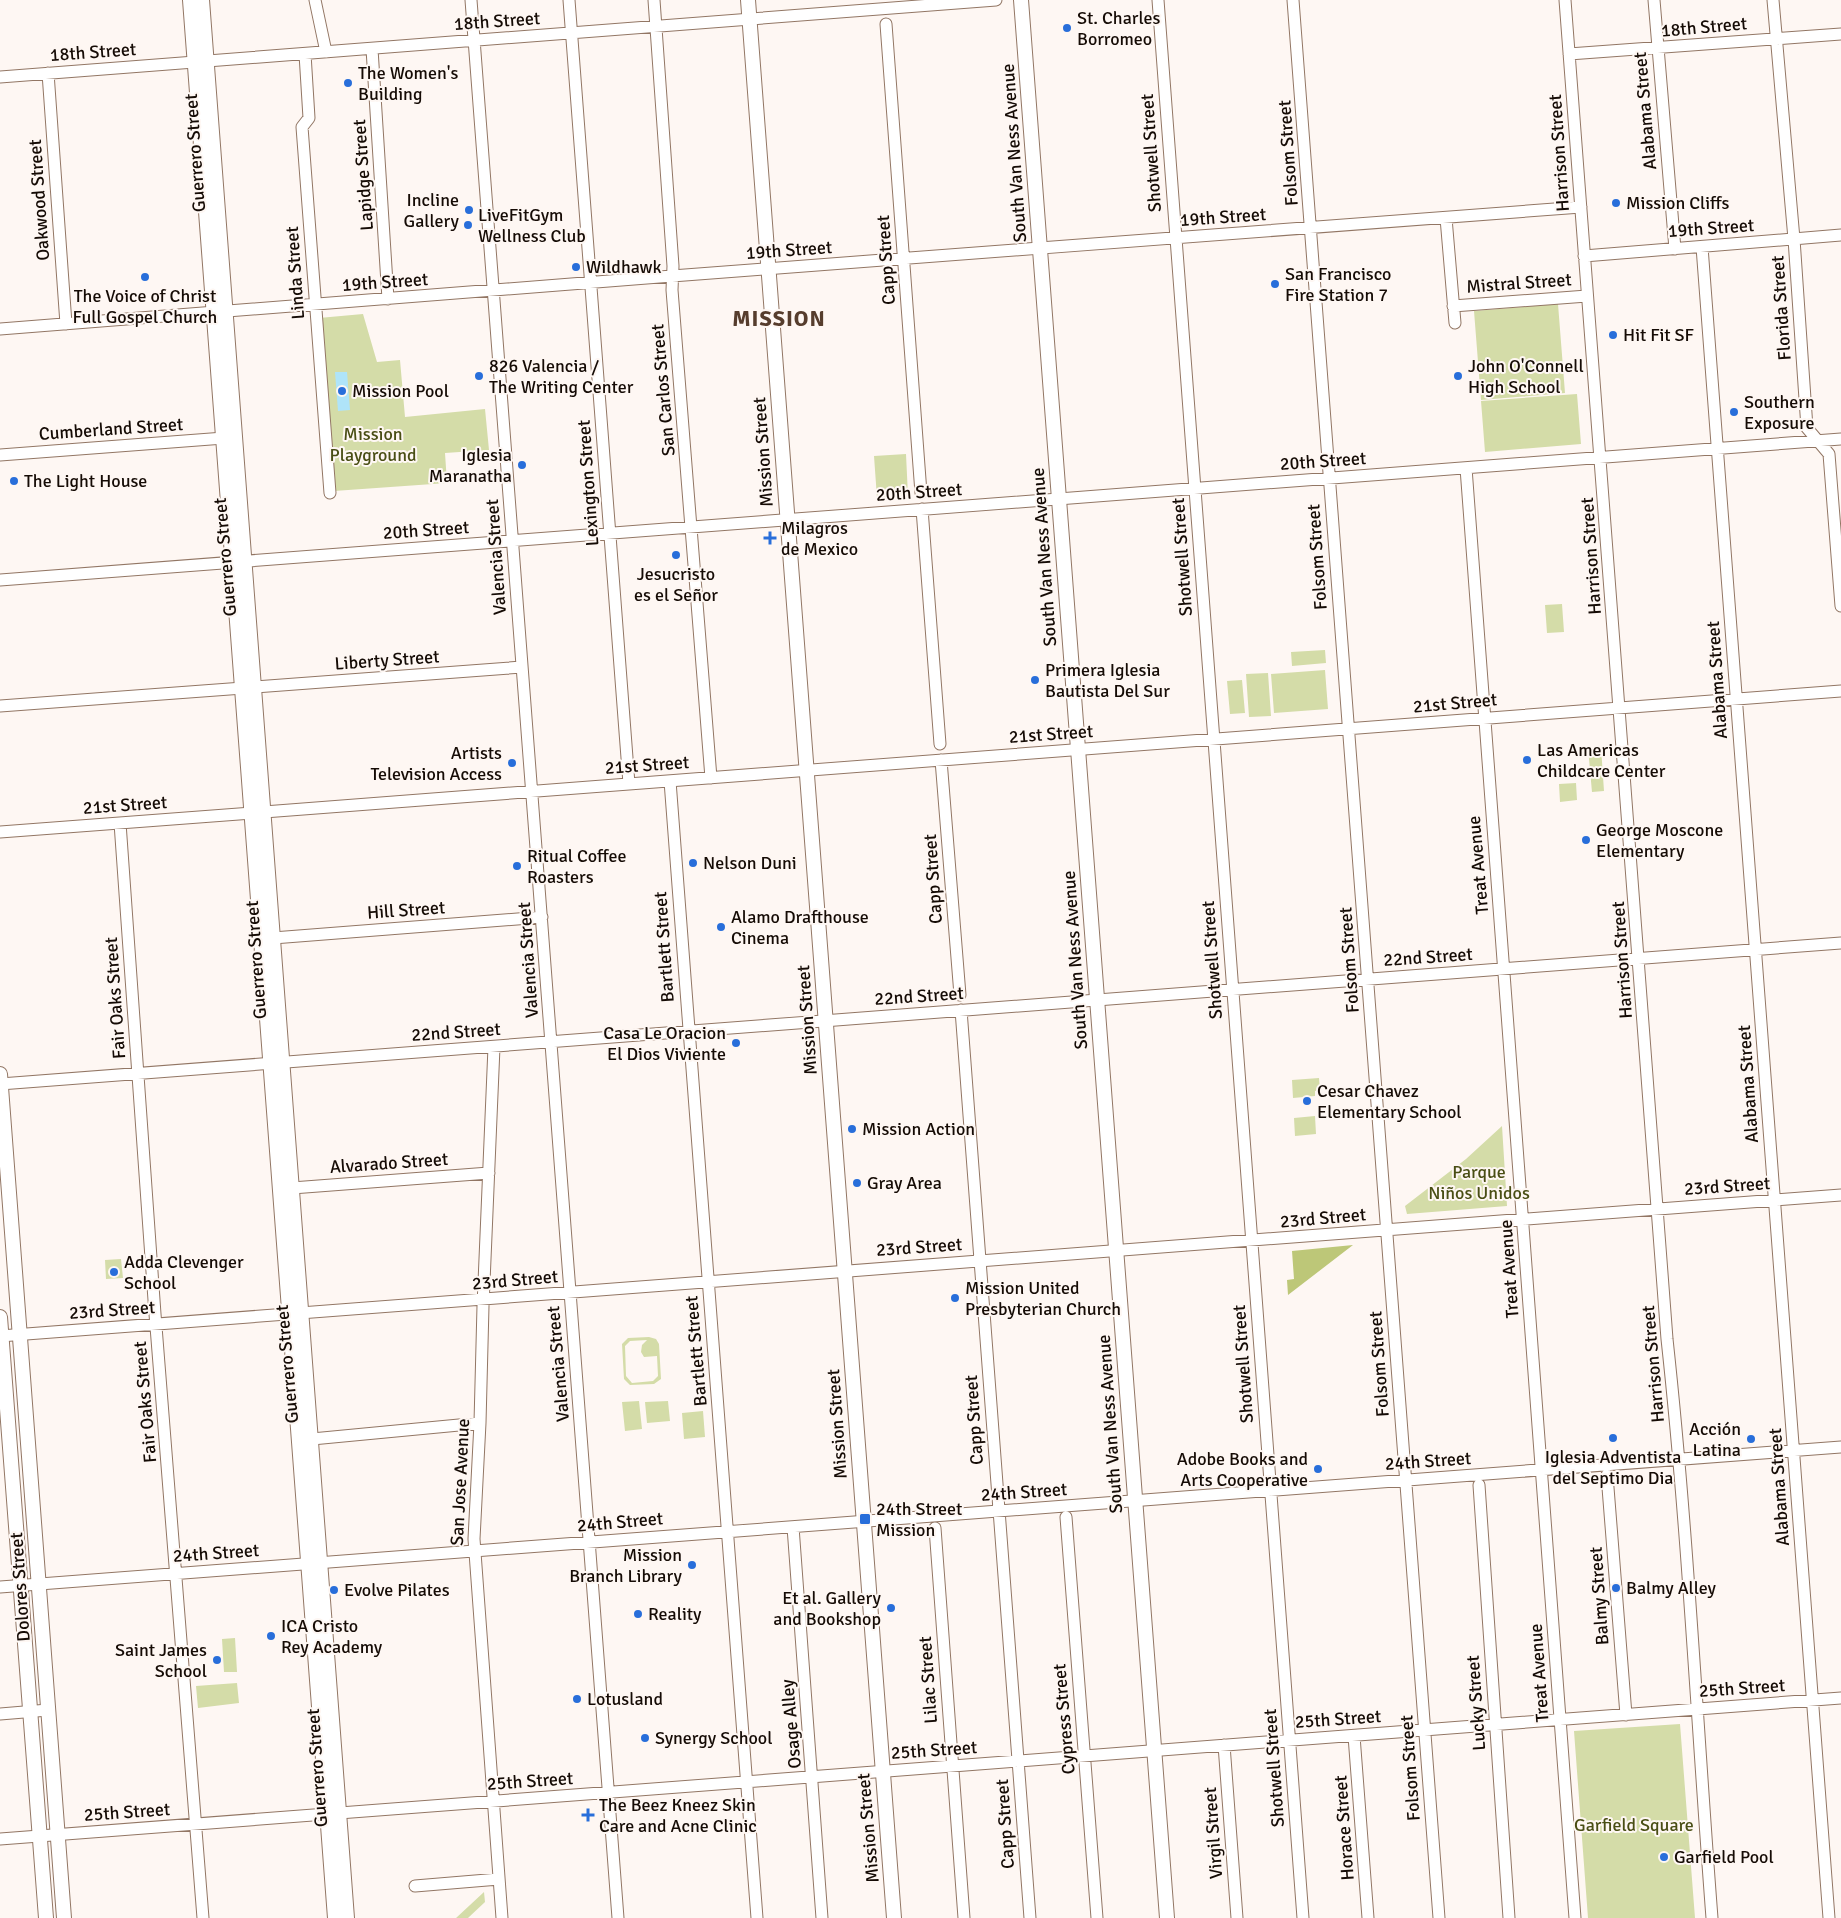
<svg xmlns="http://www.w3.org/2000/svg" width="1841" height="1918" font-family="Signika,sans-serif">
<rect width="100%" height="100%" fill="#fef7f3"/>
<!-- green -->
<path fill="#d4dca8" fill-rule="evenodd" d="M1558,304L1565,393L1481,400L1474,311Z
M363,314L377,362L400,360L405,417L485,409L489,450L445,453L447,483L334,491L319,318Z
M1577,394L1581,444L1485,452L1481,401Z
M906,454L908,496L877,498L874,456Z
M1562,604L1564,632L1547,633L1545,605Z
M1325,650L1326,663L1292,666L1291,652Z
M1325,670L1328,709L1274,713L1271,674Z
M1268,673L1271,716L1249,717L1246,674Z
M1242,680L1245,713L1230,714L1227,681Z
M1601,747L1604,791L1592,792L1588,748Z
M1576,783L1577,800L1560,802L1559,784Z
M1319,1078L1320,1091H1315V1096L1293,1098L1292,1080Z
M1315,1116L1316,1134L1295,1136L1294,1118Z
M1502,1126L1507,1206L1407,1214L1405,1206L1466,1159Z
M121,1259L123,1278L106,1279L105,1260Z
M649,1337L656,1339L659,1344L661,1379L654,1384L630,1385L624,1379L622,1344L628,1338ZM647,1340L642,1345L641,1352L644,1357L657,1356L658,1376L653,1381L632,1383L626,1376L625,1346L630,1341Z
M639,1401L642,1429L625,1431L622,1402Z
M668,1401L670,1421L647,1423L645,1402Z
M703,1411L705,1437L684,1439L682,1413Z
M235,1638L237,1672H224L222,1639Z
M237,1683L239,1703L198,1708L196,1686Z
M1680,1724L1695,1918H1588L1574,1731Z
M484,1892L485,1902L468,1918H456Z"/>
<!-- forest -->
<path fill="#bdc778" d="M1353,1245L1288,1295L1287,1280L1294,1279L1292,1251Z"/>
<!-- water -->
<path fill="#afe4f9" d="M335,372H347L350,410L338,411Z"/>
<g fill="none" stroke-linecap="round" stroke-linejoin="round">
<!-- minor casing -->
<g stroke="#927664" stroke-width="13">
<path id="minor" d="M315,0L326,52
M471,0L618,1918
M569,0L629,784
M654,0L673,266L672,290L711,778
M1158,0L1303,1918
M1293,0L1439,1918
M1565,0L1667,1339C1688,1531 1697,1725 1712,1918
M1654,0L1675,249
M1773,0L1794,239L1807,428L1829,454L1841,606
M886,24L921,493
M372,49L388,299
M305,54L309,118L302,127L330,493
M1569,54L1841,34
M48,73L66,324
M0,77L996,0
M1446,218L1455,323
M1702,247L1829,1918
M1584,256L1841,235
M1453,306L1587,296
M0,329L672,276L1581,207
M0,455L224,438
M1466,468L1575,1918
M922,509L940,744
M0,580L1841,439
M255,687L522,667
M0,706L243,688
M941,760L960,995
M670,781L757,1918
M264,812L1841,691
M120,823L155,1314L203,1918
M0,832L252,813
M273,938L542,917
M961,1010L1030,1918
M494,1047L483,1306L480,1423L474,1539L502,1918
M0,1084L1841,943
M292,1188L489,1173
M0,1336L1841,1195
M312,1439L480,1423
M1607,1475L1626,1715
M1479,1485L1509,1918
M1066,1517L1097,1918
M793,1527L822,1918
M935,1528L964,1918
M0,1587L1841,1447
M0,1714L48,1710
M1354,1736L1368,1918
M1224,1745L1237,1918
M0,1839L1841,1698
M415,1886L499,1879"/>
</g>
<!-- major casing -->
<g stroke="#927664" stroke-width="16">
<path id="major" d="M190,0L335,1918
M202,0L347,1918
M748,0L894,1918
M1021,0L1167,1918
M0,1074L64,1918
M0,1317L46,1918"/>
</g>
<!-- minor -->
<use href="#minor" stroke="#fff" stroke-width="11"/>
<!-- major -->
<use href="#major" stroke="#fff" stroke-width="14"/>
</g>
<!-- markers -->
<g fill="#286eda" stroke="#fef7f3" stroke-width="2">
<circle cx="1067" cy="28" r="5"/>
<circle cx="348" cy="83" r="5"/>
<circle cx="1616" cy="203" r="5"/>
<circle cx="469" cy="210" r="5"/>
<circle cx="468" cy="225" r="5"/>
<circle cx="576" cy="267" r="5"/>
<circle cx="145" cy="277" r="5"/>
<circle cx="1275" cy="284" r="5"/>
<circle cx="1613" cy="335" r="5"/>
<circle cx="479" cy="376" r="5"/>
<circle cx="1458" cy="376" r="5"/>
<circle cx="342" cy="391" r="5"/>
<circle cx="1734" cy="412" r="5"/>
<circle cx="522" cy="465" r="5"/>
<circle cx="14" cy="481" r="5"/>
<path d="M767.5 530.5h5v5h5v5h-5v5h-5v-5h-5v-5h5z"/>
<circle cx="676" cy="555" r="5"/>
<circle cx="1035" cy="680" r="5"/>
<circle cx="1527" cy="760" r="5"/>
<circle cx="512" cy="763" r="5"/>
<circle cx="1586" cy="840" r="5"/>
<circle cx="693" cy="863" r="5"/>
<circle cx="517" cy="866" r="5"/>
<circle cx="721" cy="927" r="5"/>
<circle cx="736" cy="1043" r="5"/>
<circle cx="1307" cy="1101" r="5"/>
<circle cx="852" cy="1129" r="5"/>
<circle cx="857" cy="1183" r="5"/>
<circle cx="114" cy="1272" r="5"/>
<circle cx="955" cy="1298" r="5"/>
<circle cx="1613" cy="1438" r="5"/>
<circle cx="1751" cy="1439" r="5"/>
<circle cx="1318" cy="1469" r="5"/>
<rect x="859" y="1513" width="12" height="12" rx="2.5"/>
<circle cx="692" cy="1565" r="5"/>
<circle cx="1616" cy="1588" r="5"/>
<circle cx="334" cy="1590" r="5"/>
<circle cx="891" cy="1608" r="5"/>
<circle cx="638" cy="1614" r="5"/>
<circle cx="271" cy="1636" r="5"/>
<circle cx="217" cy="1660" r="5"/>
<circle cx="577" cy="1699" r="5"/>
<circle cx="645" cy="1738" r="5"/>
<path d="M585.5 1807.5h5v5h5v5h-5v5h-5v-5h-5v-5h5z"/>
<circle cx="1664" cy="1857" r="5"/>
</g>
<g text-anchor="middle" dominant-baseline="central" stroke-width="4" stroke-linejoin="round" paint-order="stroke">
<!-- poi labels -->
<g font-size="18" fill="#150b05" stroke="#fef7f3" text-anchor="start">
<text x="1077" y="18">St. Charles<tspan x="1077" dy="21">Borromeo</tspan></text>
<text x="358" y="73">The Women's<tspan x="358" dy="21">Building</tspan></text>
<text x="459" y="200" text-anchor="end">Incline<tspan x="459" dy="21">Gallery</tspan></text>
<text x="1626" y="203">Mission Cliffs</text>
<text x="478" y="215">LiveFitGym<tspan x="478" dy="21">Wellness Club</tspan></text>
<text x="586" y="267">Wildhawk</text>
<text x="1285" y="274">San Francisco<tspan x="1285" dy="21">Fire Station 7</tspan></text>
<text x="145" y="296" text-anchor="middle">The Voice of Christ<tspan x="145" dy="21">Full Gospel Church</tspan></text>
<text x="1623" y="335">Hit Fit SF</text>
<text x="489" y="366">826 Valencia /<tspan x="489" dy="21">The Writing Center</tspan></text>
<text x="1468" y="366">John O'Connell<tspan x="1468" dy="21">High School</tspan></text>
<text x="352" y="391">Mission Pool</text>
<text x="1744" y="402">Southern<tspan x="1744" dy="21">Exposure</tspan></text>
<text x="512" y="455" text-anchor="end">Iglesia<tspan x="512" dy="21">Maranatha</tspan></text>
<text x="24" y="481">The Light House</text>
<text x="781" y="528">Milagros<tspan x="781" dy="21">de Mexico</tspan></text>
<text x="676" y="574" text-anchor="middle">Jesucristo<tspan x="676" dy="21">es el Señor</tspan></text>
<text x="1045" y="670">Primera Iglesia<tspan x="1045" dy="21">Bautista Del Sur</tspan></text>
<text x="1537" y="750">Las Americas<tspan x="1537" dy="21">Childcare Center</tspan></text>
<text x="502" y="753" text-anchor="end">Artists<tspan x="502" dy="21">Television Access</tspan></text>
<text x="1596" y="830">George Moscone<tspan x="1596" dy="21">Elementary</tspan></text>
<text x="527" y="856">Ritual Coffee<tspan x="527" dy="21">Roasters</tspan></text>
<text x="703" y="863">Nelson Duni</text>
<text x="731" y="917">Alamo Drafthouse<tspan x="731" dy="21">Cinema</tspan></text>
<text x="726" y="1033" text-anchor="end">Casa Le Oracion<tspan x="726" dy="21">El Dios Viviente</tspan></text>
<text x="1317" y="1091">Cesar Chavez<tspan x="1317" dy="21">Elementary School</tspan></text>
<text x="862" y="1129">Mission Action</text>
<text x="867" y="1183">Gray Area</text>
<text x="124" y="1262">Adda Clevenger<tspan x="124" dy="21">School</tspan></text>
<text x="965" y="1288">Mission United<tspan x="965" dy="21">Presbyterian Church</tspan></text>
<text x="1741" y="1429" text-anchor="end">Acción<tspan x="1741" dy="21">Latina</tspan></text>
<text x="1613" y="1457" text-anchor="middle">Iglesia Adventista<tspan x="1613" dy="21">del Septimo Dia</tspan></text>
<text x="1308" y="1459" text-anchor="end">Adobe Books and<tspan x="1308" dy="21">Arts Cooperative</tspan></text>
<text x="876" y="1509">24th Street<tspan x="876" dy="21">Mission</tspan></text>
<text x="682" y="1555" text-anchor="end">Mission<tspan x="682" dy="21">Branch Library</tspan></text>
<text x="1626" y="1588">Balmy Alley</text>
<text x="344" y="1590">Evolve Pilates</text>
<text x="881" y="1598" text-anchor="end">Et al. Gallery<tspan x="881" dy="21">and Bookshop</tspan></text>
<text x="648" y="1614">Reality</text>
<text x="281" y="1626">ICA Cristo<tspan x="281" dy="21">Rey Academy</tspan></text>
<text x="207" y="1650" text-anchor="end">Saint James<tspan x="207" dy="21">School</tspan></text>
<text x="587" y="1699">Lotusland</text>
<text x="655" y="1738">Synergy School</text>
<text x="599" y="1805">The Beez Kneez Skin<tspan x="599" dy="21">Care and Acne Clinic</tspan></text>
<text x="1674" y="1857">Garfield Pool</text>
</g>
<!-- street labels -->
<g font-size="18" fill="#150b05" stroke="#fef7f3">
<text transform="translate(497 21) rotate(-4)">18th Street</text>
<text transform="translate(1704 27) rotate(-5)">18th Street</text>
<text transform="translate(93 52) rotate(-4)">18th Street</text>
<text transform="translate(1645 111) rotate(-95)">Alabama Street</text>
<text transform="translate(195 153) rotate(-94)">Guerrero Street</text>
<text transform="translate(1014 153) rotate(-94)">South Van Ness Avenue</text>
<text transform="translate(1151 153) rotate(-94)">Shotwell Street</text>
<text transform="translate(1288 153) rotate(-94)">Folsom Street</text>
<text transform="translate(1559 153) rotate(-94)">Harrison Street</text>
<text transform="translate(363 175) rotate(-94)">Lapidge Street</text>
<text transform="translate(39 200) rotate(-94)">Oakwood Street</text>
<text transform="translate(1223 217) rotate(-4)">19th Street</text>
<text transform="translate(1711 228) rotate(-4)">19th Street</text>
<text transform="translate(789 250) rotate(-4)">19th Street</text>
<text transform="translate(886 260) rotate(-94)">Capp Street</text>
<text transform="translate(295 273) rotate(-94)">Linda Street</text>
<text transform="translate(385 282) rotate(-4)">19th Street</text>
<text transform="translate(1519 283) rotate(-4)">Mistral Street</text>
<text transform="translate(1781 308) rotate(-94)">Florida Street</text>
<text transform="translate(663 390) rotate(-95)">San Carlos Street</text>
<text transform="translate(111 429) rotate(-4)">Cumberland Street</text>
<text transform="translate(763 452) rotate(-94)">Mission Street</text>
<text transform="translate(1323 461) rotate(-4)">20th Street</text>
<text transform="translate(588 483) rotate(-94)">Lexington Street</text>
<text transform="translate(919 492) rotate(-4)">20th Street</text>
<text transform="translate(426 530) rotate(-4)">20th Street</text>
<text transform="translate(1591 556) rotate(-94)">Harrison Street</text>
<text transform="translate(225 557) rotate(-95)">Guerrero Street</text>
<text transform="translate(496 557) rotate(-94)">Valencia Street</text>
<text transform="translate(1044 557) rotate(-94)">South Van Ness Avenue</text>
<text transform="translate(1182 557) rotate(-94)">Shotwell Street</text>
<text transform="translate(1317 557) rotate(-94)">Folsom Street</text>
<text transform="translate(387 660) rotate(-4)">Liberty Street</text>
<text transform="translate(1717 680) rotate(-94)">Alabama Street</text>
<text transform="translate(1455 703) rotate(-5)">21st Street</text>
<text transform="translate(1051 734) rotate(-4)">21st Street</text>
<text transform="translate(647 765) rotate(-4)">21st Street</text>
<text transform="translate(125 805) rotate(-4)">21st Street</text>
<text transform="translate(1478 865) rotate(-95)">Treat Avenue</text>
<text transform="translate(933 879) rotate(-94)">Capp Street</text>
<text transform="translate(406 910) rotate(-4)">Hill Street</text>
<text transform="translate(664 947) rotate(-94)">Bartlett Street</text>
<text transform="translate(1428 957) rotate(-4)">22nd Street</text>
<text transform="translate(256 960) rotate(-94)">Guerrero Street</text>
<text transform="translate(528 960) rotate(-94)">Valencia Street</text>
<text transform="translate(1075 960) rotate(-94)">South Van Ness Avenue</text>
<text transform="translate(1212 960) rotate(-94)">Shotwell Street</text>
<text transform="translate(1349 960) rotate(-94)">Folsom Street</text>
<text transform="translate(1622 960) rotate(-94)">Harrison Street</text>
<text transform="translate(919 996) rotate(-4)">22nd Street</text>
<text transform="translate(115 998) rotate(-94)">Fair Oaks Street</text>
<text transform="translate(807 1020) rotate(-94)">Mission Street</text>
<text transform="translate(456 1032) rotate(-4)">22nd Street</text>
<text transform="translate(1748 1084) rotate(-94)">Alabama Street</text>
<text transform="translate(389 1163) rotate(-4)">Alvarado Street</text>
<text transform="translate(1727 1186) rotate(-4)">23rd Street</text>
<text transform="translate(1323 1218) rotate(-5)">23rd Street</text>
<text transform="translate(919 1247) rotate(-4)">23rd Street</text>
<text transform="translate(1509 1269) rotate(-94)">Treat Avenue</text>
<text transform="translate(515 1280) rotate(-5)">23rd Street</text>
<text transform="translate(112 1310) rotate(-4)">23rd Street</text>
<text transform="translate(696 1351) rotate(-95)">Bartlett Street</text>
<text transform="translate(287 1364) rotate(-95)">Guerrero Street</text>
<text transform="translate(558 1364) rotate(-95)">Valencia Street</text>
<text transform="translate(1243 1364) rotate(-94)">Shotwell Street</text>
<text transform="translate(1379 1364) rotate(-94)">Folsom Street</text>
<text transform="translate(1653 1364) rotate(-95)">Harrison Street</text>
<text transform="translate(145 1402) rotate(-95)">Fair Oaks Street</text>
<text transform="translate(974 1420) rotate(-94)">Capp Street</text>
<text transform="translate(837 1424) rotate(-94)">Mission Street</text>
<text transform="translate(1110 1424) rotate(-94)">South Van Ness Avenue</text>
<text transform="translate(1428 1461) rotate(-4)">24th Street</text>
<text transform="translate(460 1482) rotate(-87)">San Jose Avenue</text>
<text transform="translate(1779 1487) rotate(-94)">Alabama Street</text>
<text transform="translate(1024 1492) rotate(-4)">24th Street</text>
<text transform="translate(620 1522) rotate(-5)">24th Street</text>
<text transform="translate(216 1553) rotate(-4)">24th Street</text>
<text transform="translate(20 1587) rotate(-94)">Dolores Street</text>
<text transform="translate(1599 1596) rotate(-94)">Balmy Street</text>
<text transform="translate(1539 1673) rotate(-94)">Treat Avenue</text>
<text transform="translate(928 1680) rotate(-94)">Lilac Street</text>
<text transform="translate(1742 1688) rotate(-4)">25th Street</text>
<text transform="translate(1476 1703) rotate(-94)">Lucky Street</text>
<text transform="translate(1064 1719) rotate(-95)">Cypress Street</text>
<text transform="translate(1338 1719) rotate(-4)">25th Street</text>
<text transform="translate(791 1724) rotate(-95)">Osage Alley</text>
<text transform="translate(934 1750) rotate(-4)">25th Street</text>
<text transform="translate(317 1768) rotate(-94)">Guerrero Street</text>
<text transform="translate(1274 1768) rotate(-94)">Shotwell Street</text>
<text transform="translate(1410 1768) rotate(-94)">Folsom Street</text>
<text transform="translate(530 1781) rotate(-4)">25th Street</text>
<text transform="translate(127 1812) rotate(-4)">25th Street</text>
<text transform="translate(1005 1824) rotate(-94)">Capp Street</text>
<text transform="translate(868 1828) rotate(-95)">Mission Street</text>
<text transform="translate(1344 1828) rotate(-94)">Horace Street</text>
<text transform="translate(1213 1833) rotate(-94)">Virgil Street</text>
</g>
<!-- park labels -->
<g font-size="18" fill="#494e14" stroke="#fef7f3">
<text x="373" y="434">Mission<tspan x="373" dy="21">Playground</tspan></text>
<text x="1479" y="1172">Parque<tspan x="1479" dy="21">Niños Unidos</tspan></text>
<text x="1634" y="1825">Garfield Square</text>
</g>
<!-- district labels -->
<g font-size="22" font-weight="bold" letter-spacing="1" fill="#563d2d" stroke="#fef7f3">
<text x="779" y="318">MISSION</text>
</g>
</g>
</svg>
